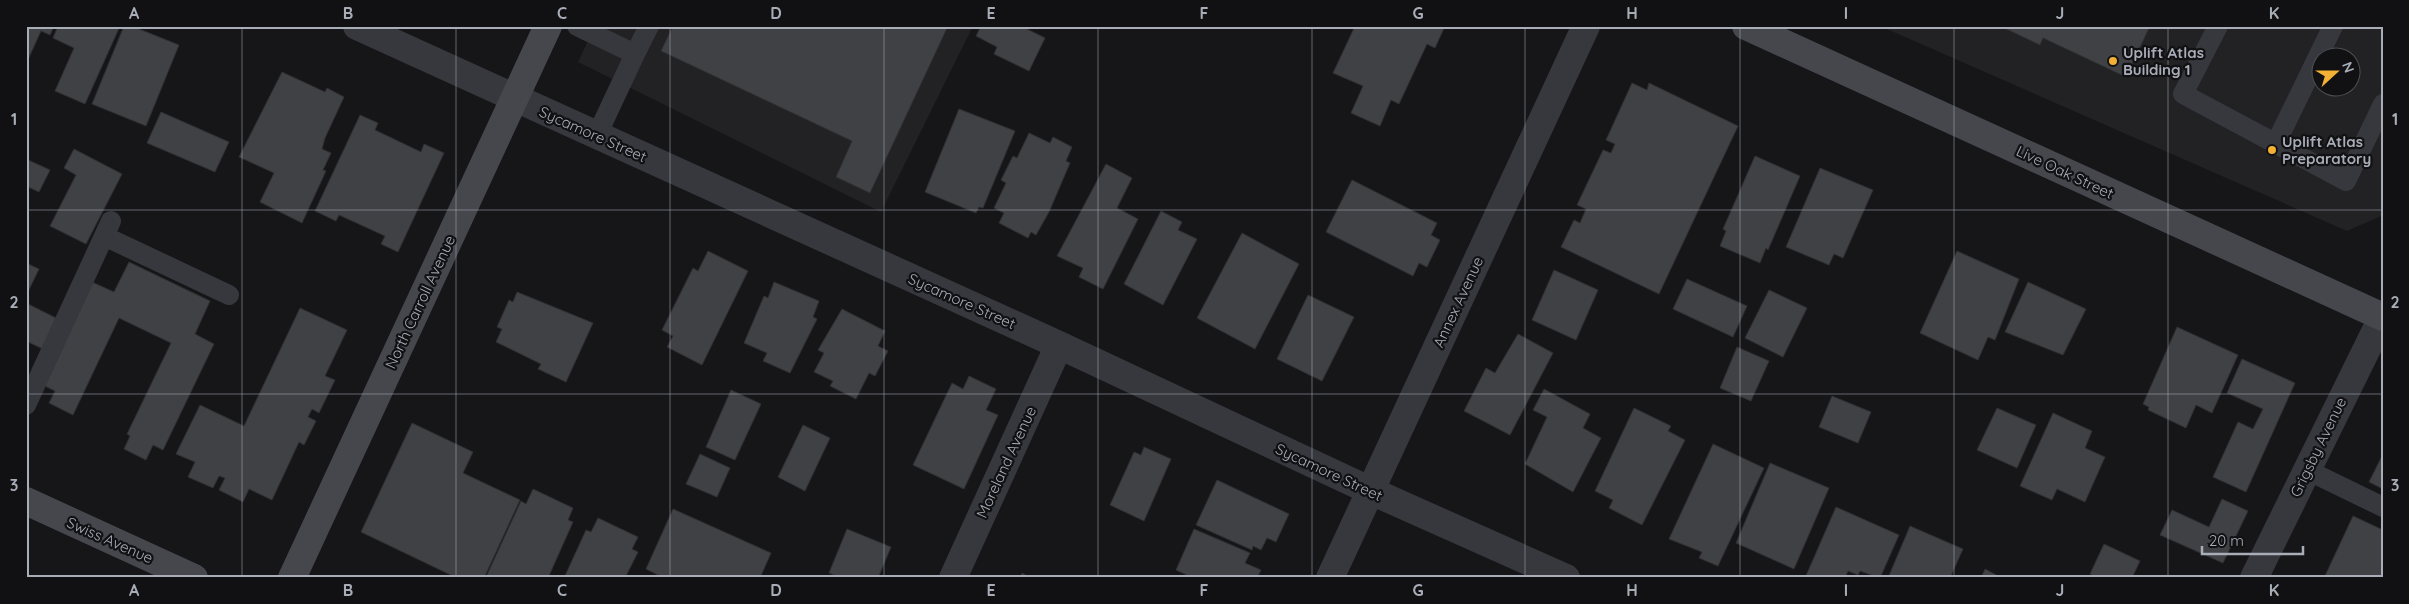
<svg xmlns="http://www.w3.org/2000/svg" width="2409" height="604" font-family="Quicksand,sans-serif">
<rect width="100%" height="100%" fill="#161618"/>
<!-- built -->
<path fill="#222225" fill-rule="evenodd" d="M595,26H973L881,212L578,62Z
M1880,26H2000L2040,45L2043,38L2126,77L2150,26H2383V212L2381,216L2347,231ZM2322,58H2352V88H2322Z"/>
<!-- building -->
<path fill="#404145" stroke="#303034" d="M26,26H54L50,35L41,31L26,64Z
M58,26H120L85,104L55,91L74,48L53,38Z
M124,26H140L139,29L179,45L146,126L92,104Z
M673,26H948L870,193L836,177L852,141L661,51Z
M981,26H1021L1045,38L1029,71L994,54L997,47L976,36Z
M1355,26H1445L1435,48L1427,44L1399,104L1391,100L1380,126L1351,113L1363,86L1333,73Z
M2000,26H2150L2126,77L2043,38L2040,45Z
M282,72L325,92L327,88L344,97L325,138L322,149L331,153L323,170L326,171L302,223L260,202L274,173L239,157Z
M1632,83L1647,90L1649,83L1738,126L1659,294L1561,247L1574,220L1580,223L1586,209L1577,205L1603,150L1611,153L1615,144L1606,140Z
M959,109L1015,131L983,208L979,207L976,213L925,192Z
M161,112L229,142L215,172L147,143Z
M360,115L378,123L375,130L421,152L424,144L444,153L398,252L381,244L385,236L339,215L336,221L315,211Z
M1029,133L1050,143L1053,137L1072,147L1066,161L1070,163L1049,212L1036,235L1031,232L1028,238L999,223L1004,213L994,208L1006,183L1001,180L1013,156L1017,158Z
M74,149L122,174L86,244L50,226L76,175L64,168Z
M1755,156L1800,176L1768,250L1766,248L1760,263L1720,246L1726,231L1723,229Z
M26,159L50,170L39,192L26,186Z
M1106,164L1132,178L1117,208L1138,219L1103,289L1079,277L1083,268L1057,256Z
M1820,168L1873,190L1843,258L1834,254L1829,265L1786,247Z
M1352,180L1437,223L1431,235L1440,240L1427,267L1419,263L1413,276L1326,232Z
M1161,211L1182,222L1178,230L1197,239L1163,305L1124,284Z
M1242,233L1299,264L1255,349L1197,318Z
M708,251L748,271L702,365L667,347L673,336L662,330L693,268L698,271Z
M1957,251L2019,279L1995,340L1988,337L1978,360L1920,333Z
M129,262L210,301L195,334L214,344L163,450L153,445L146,460L124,449L130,436L127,434L171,343L119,318L73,415L49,403L55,391L43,385L92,282L114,292Z
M26,263L39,269L26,296Z
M1554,270L1598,290L1576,340L1532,320Z
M1687,279L1747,306L1733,337L1673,309Z
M774,282L819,301L813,317L817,319L790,373L763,361L767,353L744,343L764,296L768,298Z
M2028,282L2086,309L2063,355L2005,332Z
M1769,290L1807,308L1783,357L1745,338Z
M517,292L593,323L566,382L538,369L541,364L496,342L502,329L497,327L509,300L513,302Z
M1308,295L1354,317L1322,381L1277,359Z
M26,303L58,319L43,349L26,341Z
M300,308L347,330L325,376L335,380L319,413L312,409L308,417L316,421L304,445L299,442L272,500L249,489L243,502L219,490L225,478L219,476L213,488L188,477L195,462L176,454L200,405L244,426Z
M842,309L885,331L878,346L888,351L875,376L869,373L856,399L830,386L833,381L814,372L824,353L818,350Z
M2177,327L2238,355L2212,413L2196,405L2186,428L2148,410L2149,407L2143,404Z
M1518,334L1553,353L1510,435L1464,411L1486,368L1495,373Z
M1737,347L1769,361L1751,401L1720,388Z
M2242,359L2295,383L2246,492L2213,477L2238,422L2253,429L2263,409L2227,393Z
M969,376L996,389L986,410L998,415L964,489L913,465L952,383L963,389Z
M1544,389L1590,414L1583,428L1601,438L1573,492L1525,464L1547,417L1533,410Z
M731,390L761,404L735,460L706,447Z
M1832,396L1871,412L1858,443L1819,427Z
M1634,408L1671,426L1668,431L1685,440L1642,525L1609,508L1613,500L1595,491Z
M1997,408L2036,425L2017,468L1977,450Z
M2053,413L2092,431L2085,448L2105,457L2085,502L2057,489L2052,500L2020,486Z
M412,423L473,452L463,473L520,500L484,578H457L361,532Z
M803,425L830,438L805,491L778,477Z
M1713,444L1764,468L1718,566L1699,558L1702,552L1669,539Z
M1144,447L1171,459L1144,521L1110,505L1134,452L1141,455Z
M700,454L730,468L717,497L686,484Z
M2383,454V489L2369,482Z
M1770,463L1829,488L1794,569L1736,543Z
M1217,480L1289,514L1276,542L1267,538L1261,550L1253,546L1252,550L1196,525Z
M533,489L573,508L568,520L573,522L548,578L486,577L521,501L526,504Z
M2222,499L2248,511L2223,563L2160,535L2172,510L2209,527Z
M1836,507L1899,535L1880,578L1860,571L1858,575L1848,571L1845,578H1805Z
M673,509L771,553L760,578H664L646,569Z
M2353,516L2383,530V578H2324Z
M598,518L638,537L632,549L638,552L625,578H564L586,530L591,532Z
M1910,526L1963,549L1950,578H1888Z
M847,529L891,547L878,578H841L829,573Z
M1194,529L1250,553L1245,563L1261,570L1257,578H1193L1176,570Z
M2104,544L2140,561L2132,578H2098L2090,574Z
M1985,569L2002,578H1981Z
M1022,573L1031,578H1020Z"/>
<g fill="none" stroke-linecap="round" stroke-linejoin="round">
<!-- lane -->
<path stroke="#37383d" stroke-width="20" d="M577,26L635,54L649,26
M2218,26L2183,94L2346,181L2383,104
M597,135L635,54
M2276,143L2333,26
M104,236L229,295
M26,405L111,221
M2307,470L2383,507"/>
<!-- street -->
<path stroke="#37383d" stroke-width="28" d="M357,26L1059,345L1371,491L1566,578
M953,578L1059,345
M1330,578L1586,26
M2254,578L2383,316"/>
<!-- secondary -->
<path stroke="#45474d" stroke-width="28" d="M1746,26L2383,317
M26,501L194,578
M292,578L548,26"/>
</g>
<!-- grid -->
<path fill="none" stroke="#a8adb8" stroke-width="1" stroke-opacity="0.55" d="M242,26V578M456,26V578M670,26V578M884,26V578M1098,26V578M1312,26V578M1525,26V578M1740,26V578M1954,26V578M2168,26V578M26,210H2383M26,394H2383"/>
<!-- markers -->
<g fill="#f2b134" stroke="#111113" stroke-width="2">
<circle cx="2113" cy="61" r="5"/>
<circle cx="2272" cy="150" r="5"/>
</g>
<g text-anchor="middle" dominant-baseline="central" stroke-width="4.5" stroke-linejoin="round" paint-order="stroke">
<!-- poi labels -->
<g font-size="15" font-weight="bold" fill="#a8adb8" stroke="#111113" text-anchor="start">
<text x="2123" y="52">Uplift Atlas<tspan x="2123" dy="17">Building 1</tspan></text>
<text x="2282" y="141">Uplift Atlas<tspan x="2282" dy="17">Preparatory</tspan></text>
</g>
<!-- street labels -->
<g font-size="15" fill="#a8adb8" stroke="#111113">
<text transform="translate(593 134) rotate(24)">Sycamore Street</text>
<text transform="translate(2065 172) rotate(25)">Live Oak Street</text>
<text transform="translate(962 301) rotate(24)">Sycamore Street</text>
<text transform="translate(420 302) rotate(-65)">North Carroll Avenue</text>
<text transform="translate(1458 302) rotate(-65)">Annex Avenue</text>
<text transform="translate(2318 447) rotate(-64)">Grigsby Avenue</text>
<text transform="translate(1006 462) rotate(-65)">Moreland Avenue</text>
<text transform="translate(1329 472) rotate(25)">Sycamore Street</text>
<text transform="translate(110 540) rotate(24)">Swiss Avenue</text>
</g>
</g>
<!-- border -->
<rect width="2409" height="604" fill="none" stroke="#111113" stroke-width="55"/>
<!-- north arrow -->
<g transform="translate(2336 72) rotate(69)"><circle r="24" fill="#111113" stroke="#4d4f55"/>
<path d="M0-4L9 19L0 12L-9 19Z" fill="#f2b134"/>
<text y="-8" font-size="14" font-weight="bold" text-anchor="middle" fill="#a8adb8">N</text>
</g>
<!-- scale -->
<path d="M2202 546v8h101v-8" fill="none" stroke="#a8adb8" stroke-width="2.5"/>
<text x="2209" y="546" font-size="15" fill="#a8adb8" stroke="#111113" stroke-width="4" paint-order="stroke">20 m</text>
<rect x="28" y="28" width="2354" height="548" fill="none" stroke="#a8adb8" stroke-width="2"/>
<g font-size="16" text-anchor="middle" font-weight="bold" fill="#a8adb8">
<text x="134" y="19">A</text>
<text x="348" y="19">B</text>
<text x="562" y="19">C</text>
<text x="776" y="19">D</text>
<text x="991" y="19">E</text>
<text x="1204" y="19">F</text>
<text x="1418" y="19">G</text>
<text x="1632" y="19">H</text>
<text x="1846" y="19">I</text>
<text x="2060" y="19">J</text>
<text x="2274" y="19">K</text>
<text x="14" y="125">1</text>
<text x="2395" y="125">1</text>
<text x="14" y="308">2</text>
<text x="2395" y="308">2</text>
<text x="14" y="491">3</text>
<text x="2395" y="491">3</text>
<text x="134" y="596">A</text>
<text x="348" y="596">B</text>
<text x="562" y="596">C</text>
<text x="776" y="596">D</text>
<text x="991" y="596">E</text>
<text x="1204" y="596">F</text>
<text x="1418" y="596">G</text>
<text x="1632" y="596">H</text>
<text x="1846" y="596">I</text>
<text x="2060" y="596">J</text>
<text x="2274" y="596">K</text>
</g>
</svg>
